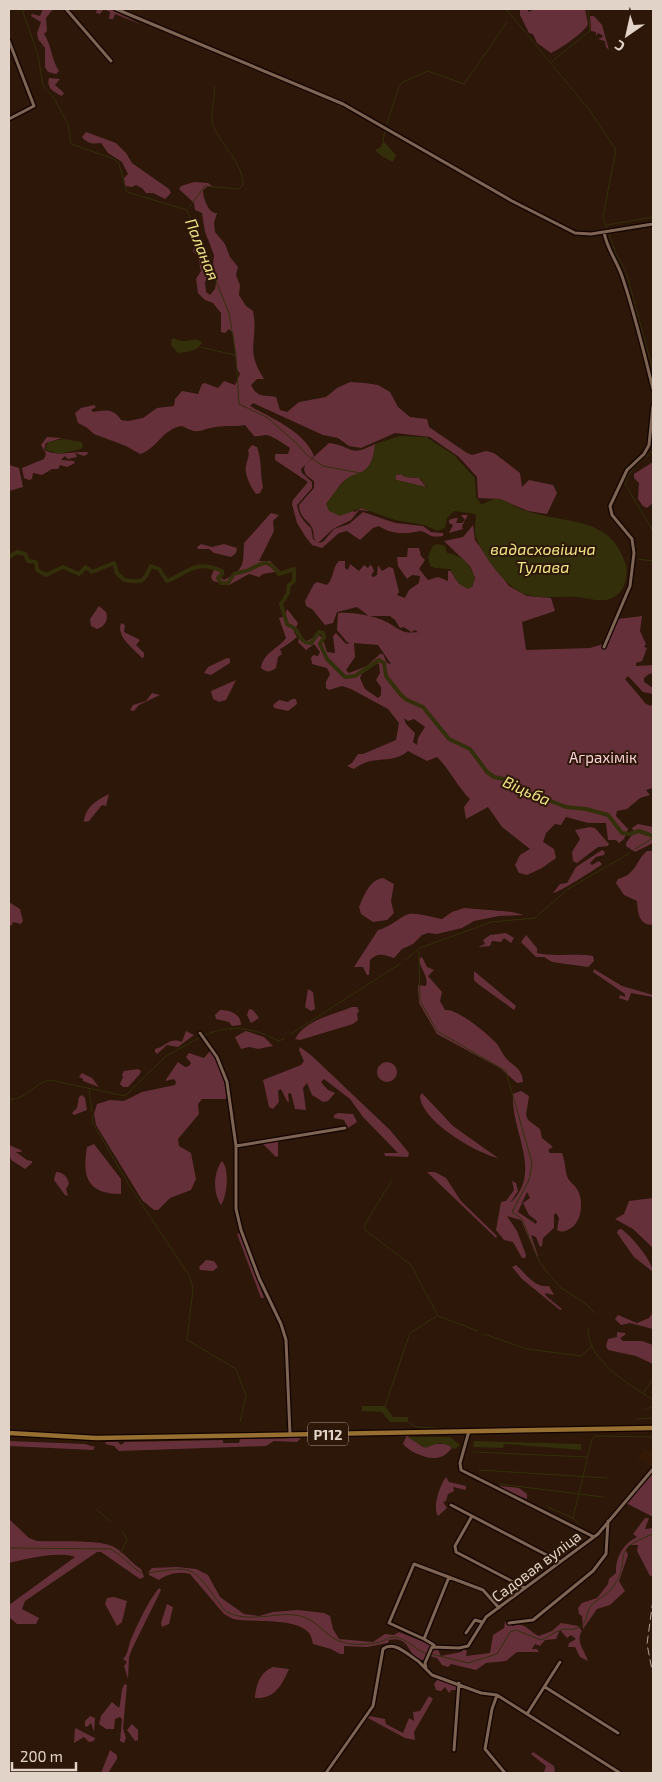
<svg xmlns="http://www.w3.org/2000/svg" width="662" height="1782" font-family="'Exo 2',sans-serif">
<rect width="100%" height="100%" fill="#2c1708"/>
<!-- built -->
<path fill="#341a06" d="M644,1449L653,1451L652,1467L637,1458Z"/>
<!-- green -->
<path fill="#66303b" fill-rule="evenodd" d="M43,9H53L46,18L47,31L44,34C52,46 51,59 59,71L56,74L48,72L45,67V48L38,39L37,33L41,22L31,16L32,14L40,16Z
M97,9H110L142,25L115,14L113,19H109L110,12L104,9L100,14L96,13Z
M520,9H527L529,12L534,9H585L588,24C585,32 560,49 551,53L537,43L533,34L529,33L520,15Z
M590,16H594L602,25L609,50L606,47L605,41L598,39L603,37L602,35L598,33L596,36V32L591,31Z
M49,78L60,79L55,85L64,93L62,96C54,92 46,89 49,78Z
M86,132L116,143L126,153L132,163L169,189L171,193L165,199L153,193H146L142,188L136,185L132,187L125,186L124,178L128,174L122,162L108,153L101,143C93,144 88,144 82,137Z
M194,182L208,183L213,187H207L203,190C203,199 209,214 217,213L214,223L215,232L225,244L230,257L238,267L236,275L240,285L239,295L246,306L253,311C259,341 244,348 264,379H257L251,385C258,399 264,394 276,397L280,410L287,412L299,402L326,397L337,388L350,382L365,383L378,385L390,392L398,407L410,417L427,419L429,427L467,453L472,455L486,451L494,453L520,473L522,487L529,480L553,485L557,493L547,514L528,511L500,499L478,498L477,477L459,457L430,437L395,433L361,448L349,446L338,438L323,435L253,403L250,406C272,418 305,432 314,456L301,469L302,473L312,482V488L297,505C299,516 303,521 311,528L313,539L316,541C313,538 314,535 313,530C310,520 300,520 299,505L314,488V481L306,475L304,470L305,465L329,443C354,446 348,458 375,444C374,455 372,468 360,473C353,476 349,476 343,482C337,487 335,495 329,500L355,512L361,508L370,511L359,510L351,520L333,529L318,543L323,542L334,529L349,524L363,512L395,523L423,526L431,532L443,533V536C428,538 431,534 421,531C407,534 391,535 379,526L373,528L360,540L347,531L339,533L322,548L312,545L305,536L297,523L292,504L293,500L308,482L275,460V454H288L290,448C286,445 271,435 266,435C261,435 259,437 254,436L245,425C235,427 226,425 216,427C199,429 201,436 182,426C162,429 157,449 140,454L126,446L94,434L86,427L78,423L75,413L81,408L94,405L96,407L91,410L93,412C105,410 114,408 121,420L128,421L143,418L157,408L174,406L175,399L182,391L198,394L202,384L205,383L218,388L224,381L235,385L240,374L237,369L233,333L229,329L225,333L221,332V313L213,303L205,300L198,293L196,279L201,271L198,257L193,251L195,246L198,248L209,275L205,282L206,292L210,295L215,289L217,276L213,264L214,255L205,232L202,213L195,210L194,203L179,189L181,186Z
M47,437L62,438L46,443L44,450C58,457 72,451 87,452L88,454L84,456L75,453L77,457L68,459L65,456L61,460L74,461L75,463L67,467L60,465L58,469H52L42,475L33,473L32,479L29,480L24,478L22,468L44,459L46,454L41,445Z
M252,445L257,447C262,459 260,474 263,487L260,493L256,494C251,488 244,474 246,466C247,459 250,457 248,450Z
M653,462V503L647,508L643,506L638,499L639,483L634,478V474Z
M9,465L19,468L23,487L9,491Z
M401,474L405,477L419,478L427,488L396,480L394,478L396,475Z
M271,513L279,515L273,521L274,531L259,561H270L280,571L263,574L259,577L249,574L229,585L213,581L211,577L215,567L223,571L221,578L224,580C245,569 243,565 244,543Z
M461,515H468L462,526L463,529L449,533L453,525L449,523V520L455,518H458L456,523H462L465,520Z
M473,525L475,540L509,586L527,596L551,598L555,611L522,622L526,650L590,648L603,644L618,619L642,616L640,631L646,644L644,647L647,648L642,661L636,663V666L653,665V673L649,674L644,678V682L653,688V694L643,692L628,676L625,679L646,704L651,706L653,701V788L646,790L650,795L640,798L627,809L617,811L616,816L628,829L624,839L619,843L616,840H608L606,823H588L566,817L561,825L555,824L546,833L543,842L554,849L556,858L542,868L527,875L519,873L515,865L520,855L530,849L502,827L488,807L466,819L464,807L470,799C457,786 450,770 437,757L427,761L408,751C393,765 372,754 354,769L347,766L352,763L358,754H363L396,740L399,723L388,709L351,689L342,686L329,690L326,688V682L330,674L327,668L312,664L311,658L313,655L318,656L320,652L314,644L306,650L298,642L299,639L307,641L318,635L322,637L327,652L335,653L333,636L336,633L346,644L350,643L347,642L337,630L338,613C355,612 378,616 392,625C401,631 406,634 417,632L419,635L416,630L411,632L404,627L400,628L395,620L390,616H369L357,607L337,612L333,623L325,625L312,609L306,606L305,601L314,584L317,582L327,585C334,579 332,567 339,561H345V568L348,570L350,564L359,571L364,565L368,568L370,565L372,566L374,571L371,576L374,577L377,575L378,565L382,571L389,567L393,568L399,592L397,595L405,598L409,590L419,583L420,576L412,575L407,579L398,566L397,557H407L408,548H419L421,556L425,560L419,569L428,580L438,577L448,581V571H451L456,580L472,587L475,578L470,566L444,541L463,537ZM354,643L378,645L391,664L387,663L383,654H380L367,666L349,673L346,670L355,657ZM376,663L379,664L380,673L376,680L381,687V695L378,698L365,689L360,678L362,674ZM404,718L408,721L414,719L425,727L418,738L417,745L413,742L415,733L406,724Z
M201,544L212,547L224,544L237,548L236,553L231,557L214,553L209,549H198L197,547Z
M99,606L106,612C109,620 104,627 97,629L91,626L90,619Z
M287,609L298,623L294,632L297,637C295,639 283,648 280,649L282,654L278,657L276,668C270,672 267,673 261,668C263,653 278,649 286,638L279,618L285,616Z
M121,623L125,625L124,632L140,640L136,645L144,653V657L142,658C133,648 116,637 121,623Z
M227,658L230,659V663L211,675L204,673L208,667Z
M236,680L226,700L219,702L213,699L211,691Z
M152,693L160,695L139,705L134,711L130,710L133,705L146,701Z
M292,699H296L297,704L288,711L274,708L273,705L279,700L288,702Z
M109,794L106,806L102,805L89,821L84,822C85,807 97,800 109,794Z
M638,824L653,827V843L635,852L626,846V843L634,832L632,828Z
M590,827L595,828L609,844L608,846L598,847L577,863L573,861L572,852L580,839L575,830Z
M602,850L605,852L604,855L596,857L590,863L592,865L599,861L602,864C596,869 558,893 553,893L560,884L567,883L576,867Z
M647,851H653V925C638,925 638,912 637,901L624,895L616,883L618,879C637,874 635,861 647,851Z
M383,878L394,884L391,901L394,913L387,920L373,922L361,914L359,907C364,896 369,880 383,878Z
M9,902L20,909L23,921L21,924L13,922L12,925L9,926Z
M464,908L512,912L524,915L499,916L474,921L462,928L437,934L428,933L422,935L413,944L402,949L394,958C384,955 378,952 370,960L369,975H367L363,967H354L378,930C390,927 396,920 406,915C415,911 433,918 442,919L452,912Z
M506,933L514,938L511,943L504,938L501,942L492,941L490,946L478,947L485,944L483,940L490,935Z
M526,935L537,948V953C554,957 575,953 593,956L594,961L588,967L552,962L544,957H536L521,942Z
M422,957L427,967L434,970L428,976L442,992L440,1001L445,1010C457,1008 488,1034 497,1044C500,1048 502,1053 505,1057C512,1066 522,1067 523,1082L517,1083L500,1068L437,1034L419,1003L418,985L426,986C429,976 420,969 419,959Z
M594,969L622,986L653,995V997L631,993L628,1001L619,998L620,995L625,997V994L593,972Z
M474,971L516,1006L514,1010L478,984L474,980Z
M308,989L313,992L315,1009L311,1011L305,1007Z
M352,1007H357L359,1011L357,1014L358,1020L353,1024L300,1040L295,1039C306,1019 334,1015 352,1007Z
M249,1009L253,1010L259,1018L251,1023L247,1015Z
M220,1010C230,1010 241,1014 241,1025L232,1026L229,1022L216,1019L215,1015Z
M186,1031L194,1035L178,1047L167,1045L157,1054L155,1052V1049C166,1047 169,1037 182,1042Z
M246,1031L264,1037L273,1046L258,1049L249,1047L241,1049L235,1037Z
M300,1047L312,1056L390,1130L409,1153L408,1157L385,1156L384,1153H398L363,1117L350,1099L324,1079L321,1082L328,1090L335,1093L328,1101L323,1102L312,1095L307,1083L303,1088L306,1110L295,1109L291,1093L288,1094L289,1102L287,1101L281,1089L278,1091L279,1102L273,1109L269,1107L263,1080L301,1065L304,1061L299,1050Z
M210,1051C220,1063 227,1083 226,1099H202L198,1104L199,1114L178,1139L179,1146L191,1153L196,1179L191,1190L170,1198L158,1210H154L142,1200L96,1125L94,1114L97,1104L110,1100L124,1101L142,1092L175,1085L176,1082L174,1079L165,1081L178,1062L185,1067L189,1066L191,1063L186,1057L189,1053L204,1058Z
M377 1072a10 10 0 1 1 20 0a10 10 0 1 1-20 0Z
M138,1069L141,1071L140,1074L128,1087H123L120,1084L123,1077L122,1074L124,1071Z
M82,1073L92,1078L99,1087L83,1081V1079L79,1077Z
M521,1091L529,1096L526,1115L528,1120L540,1129L542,1138L553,1147L548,1150L550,1153H562C565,1161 565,1168 567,1176C569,1182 574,1184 577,1189C584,1200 582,1221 571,1228C566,1231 563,1233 557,1230L559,1218L556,1213L554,1215V1228L543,1238L542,1246L540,1247L536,1237L531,1235L538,1256L537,1257L521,1220L507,1216L517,1231L526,1255L525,1258H522L513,1242L504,1240L496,1230L501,1202L506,1201L514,1190L512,1181L516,1183L518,1191L510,1203C544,1172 510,1131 513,1094ZM527,1192L530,1198L523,1203L529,1215L537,1221L536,1224L518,1212Z
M422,1093L453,1126L498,1158C476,1153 421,1121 420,1096Z
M82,1095L85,1098L87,1110L74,1115L72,1113L77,1108L79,1097Z
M338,1113L353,1114L357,1122L348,1128L344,1120L334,1118V1115Z
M278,1140V1156L276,1157L262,1143Z
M94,1144L121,1179V1194C87,1194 82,1177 87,1147Z
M9,1145L21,1150L22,1152H16L27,1160L32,1161V1163L25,1169C12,1159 9,1164 9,1145Z
M222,1161C230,1170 227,1196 221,1205C213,1193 213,1173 222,1161Z
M56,1172C64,1172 68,1178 69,1184L66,1189L68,1196L65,1195L54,1180Z
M427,1172H435L446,1178L461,1201L497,1236L496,1238Z
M653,1198V1248L633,1229L615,1219L624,1214L629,1201Z
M621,1229C631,1235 653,1262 653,1272L634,1257L617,1233L618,1230Z
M240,1233L264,1298H261L237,1234Z
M206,1260L214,1261L218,1267L213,1271L200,1270L199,1267Z
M516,1265C525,1273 536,1289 549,1286L554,1295L545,1293L546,1296L562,1309L560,1310L522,1279L512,1267Z
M653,1312V1329L630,1323L621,1325L615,1319L618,1315L637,1323L649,1318Z
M617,1332L625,1333V1335L620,1338L623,1341H642L653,1345V1364L636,1356L608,1350L606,1346L608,1339L617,1337Z
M407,1435L423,1447L432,1444H448L452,1448C449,1451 447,1454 443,1456C432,1462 410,1453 403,1444Z
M301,1438L297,1442L274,1441L266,1446L119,1451L114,1446L105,1444L106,1442H118L121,1445L125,1442L223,1440V1443H239L240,1439Z
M9,1441L85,1444L95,1447L93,1450L9,1446Z
M653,1471V1517L628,1504L625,1505Z
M446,1477L449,1482L466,1486V1490L453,1487L454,1491L448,1494L446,1501L443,1502L447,1508L438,1516C432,1507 440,1485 446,1477Z
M500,1486L519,1488L527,1494V1499L500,1489Z
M645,1518H649L645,1529L653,1528V1575L650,1576L637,1551L638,1545H629L626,1550L628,1555L619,1581L625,1591L610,1605L597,1609L583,1629L582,1616L579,1614L578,1608L582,1603L597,1598L608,1584L609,1579L616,1573C615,1557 624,1543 637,1537L633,1534Z
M9,1519L29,1538L37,1541C56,1542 99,1539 114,1547C125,1553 131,1563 141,1569L144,1577L140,1579L101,1552H97L25,1601L22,1609L39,1618L36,1624H17L9,1617V1605L75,1557C60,1551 25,1559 9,1563Z
M177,1567L196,1569L208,1575L220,1597L244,1614L259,1616L273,1612L298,1610L324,1613L330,1616L333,1629L339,1639L373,1642L385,1634L394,1635L399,1632L431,1645L424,1660C406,1660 413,1635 389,1640L388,1643L367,1647L344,1646V1654H340L331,1649L313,1644C312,1641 312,1637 309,1633C296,1617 253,1623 233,1619L224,1614L190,1574C178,1571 168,1574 159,1580L149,1575V1571L152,1568Z
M159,1588L161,1590L132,1649L129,1657L128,1679L124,1666L127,1662L123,1659C129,1653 128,1645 132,1637C138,1623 149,1600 159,1588Z
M114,1597L127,1601L122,1622L117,1626L105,1604L107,1598Z
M167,1604L173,1607L169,1624L162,1627L161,1623Z
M505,1622L513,1626C525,1621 529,1632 539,1636L552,1631L561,1623L578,1626L582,1631C575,1641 585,1651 588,1661L580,1657L575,1647H568L569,1643L576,1639L571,1635L567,1638L560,1630L556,1639L545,1640L540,1646L535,1644L532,1649H537L539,1652H517L506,1661L486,1663L476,1670L451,1664L448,1667L442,1665L437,1658L429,1656L430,1651L438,1650L441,1656L461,1652L464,1649L467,1651L466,1656L490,1653L493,1635L504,1628Z
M273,1667L289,1669C282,1685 275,1699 255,1698C256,1685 260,1672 273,1667Z
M439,1678L457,1686V1690H451L449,1693L445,1687L441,1691L436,1690L434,1684Z
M125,1684L127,1685L123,1728L126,1738L124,1743L120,1741L122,1719L120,1717L115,1719L114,1729H106L99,1724L101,1716L112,1702L119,1708C122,1700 120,1689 125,1684Z
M429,1696L433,1699L414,1732L415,1740L405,1738L368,1718L369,1716L385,1719L386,1724L403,1733L409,1718L414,1721L413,1712L420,1711Z
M90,1716L95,1718L94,1732L91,1723L87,1727L85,1726V1721Z
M132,1724L138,1730V1740L135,1741L127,1730Z
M75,1728L95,1738L94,1741L89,1742L84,1737L74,1743Z
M110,1750L117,1755V1759L108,1773H101Z
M533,1752L554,1766L555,1771L552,1773L544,1772L546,1766L531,1754Z"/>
<!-- water -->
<path fill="#332f0b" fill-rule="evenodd" d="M383,141L396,155L393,162L383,157L375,150L381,147Z
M172,338C177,339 181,342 185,341C193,340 195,338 202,342C199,351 187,352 178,353L171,345Z
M400,436L426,437L454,455L475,478L476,497L481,504C488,503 492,498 499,499C508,501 518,509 527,511C568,525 611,515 626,565C628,574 626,587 619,593C606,606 592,598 576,597C560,596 544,599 527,595C507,589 485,559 477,540C473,532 476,522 476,514L454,511L447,518L445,528L437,531L424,525L395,520L361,508L340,516L329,511L326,504C331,497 343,481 349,477C353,474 356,475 360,473C372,468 374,455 375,444ZM400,474L405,477L419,478L427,487L396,480V475Z
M64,439L82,442L83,447L81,449L59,454L45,450L48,442Z
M439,544L445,546L447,553C462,555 470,564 475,578L472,587L468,589L459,584L450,569L435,568L430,566L428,557L433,545Z
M362,1406H385L393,1417H408V1422H390L382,1412L362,1411Z
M407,1437H450L460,1445L455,1449C441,1442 440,1442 426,1448Z
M474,1441L581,1444V1450L504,1444L503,1448L473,1447Z"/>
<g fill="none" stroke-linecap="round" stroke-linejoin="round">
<!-- stream -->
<path stroke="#332f0b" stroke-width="1" d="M22,9L38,55L43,86L54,98L68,124L71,144L114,159L119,164L127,192L187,210L229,313L236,355L239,404L268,418L296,443L307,455L323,466L360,473
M506,9L591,112L616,150L603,216L607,229
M551,62L590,31L588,9
M387,124L399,86L403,82L428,71L464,84L507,22
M383,141L385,130
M188,209L205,186L238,189L243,185C243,162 221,146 213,125C209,112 216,99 214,86
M607,225L653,217
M609,234L616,254L626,272L653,370
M200,347L235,355
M653,451C641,461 629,469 625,484L653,531
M627,558L629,559
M638,559L653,561
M635,849L653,838
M419,951L420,1001L437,1031L506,1071L532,1163L529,1180L512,1212L522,1219L539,1261L550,1276L561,1288L586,1304L595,1313
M405,960L420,948L491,922L535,918L568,889L630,853
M291,1034L401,963
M204,1036C228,1023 256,1028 278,1041L284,1039
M89,1089L92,1112
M9,1099C24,1102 35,1082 50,1080L125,1096L166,1056L199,1038
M92,1115L93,1123L129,1185L190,1277L193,1289L187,1340L236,1369L246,1396L240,1422
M392,1180L365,1224V1230L411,1265L438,1316L478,1331
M588,1328C587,1361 629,1384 653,1400
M484,1334L527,1349L581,1356L592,1346
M643,1393L653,1379
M385,1406L410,1333L437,1316
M645,1410L653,1406
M637,1419L653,1418
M408,1422L416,1427L436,1428
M473,1452L587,1457
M479,1470L607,1478
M499,1484L603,1497
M548,1507L573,1518L579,1524
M96,1509L111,1522
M573,1518L592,1439L595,1436L653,1437
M9,1548L111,1549C123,1556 130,1566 141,1573
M121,1553L127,1539L122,1531
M147,1573C191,1567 190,1563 217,1600C220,1604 224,1611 229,1613C256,1624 280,1609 304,1617C320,1623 328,1640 346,1643C356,1645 370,1645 380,1642C385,1641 388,1637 394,1637C407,1638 415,1650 427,1654
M431,1654L468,1663L497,1654L510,1632L516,1630L541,1640C548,1637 554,1632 561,1630C567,1628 573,1631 580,1627C587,1623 586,1614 590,1607C596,1599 607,1596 613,1587C634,1557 606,1552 653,1534"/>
<!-- river -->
<path stroke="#332f0b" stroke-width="4" d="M9,557L17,552L25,554L28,561L36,562L37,570L46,575L63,567L79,574L86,567L92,572L114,563L117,573L124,580C144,583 143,582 151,566L159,569L167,581C189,572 195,559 222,571V574L218,578L221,583H228L234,574C239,572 244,572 249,570C265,561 268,559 279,574L294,569V581L289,585L288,593L281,604L287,624C289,626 292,626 294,628C301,634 300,644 311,643L319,632L323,633L324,637L320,644L327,659L345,677L355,676L379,660L384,663L386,676L401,695L407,700L423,707L449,739L470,749L487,772L494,777L514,781L522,790L566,807L586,809L608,815L622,833L630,834L639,831L653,836"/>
<!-- minor casing -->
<g stroke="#130300" stroke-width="5.5">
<path id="minor" d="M66,9L111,61
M116,9L343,104L512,201L575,233L591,234L653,224
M9,41L34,106L9,119
M604,232C607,250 618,262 623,279C635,315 644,352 653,389
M604,647L630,586L634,553L632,539L612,515L610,506L627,470L644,454L649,445L653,406
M200,1033L217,1057L227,1082L236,1146V1209L241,1230L259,1278L281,1324L286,1340L290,1434
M236,1146L345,1128
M469,1431L460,1463L461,1470L594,1537
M451,1505L560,1562
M472,1516L455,1546L456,1552L525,1588
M509,1623L533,1620L593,1571L606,1554L608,1521
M466,1633L475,1620L482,1622
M424,1639L389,1623L414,1564L483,1590L499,1608
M434,1645L424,1639L449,1577
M418,1661L432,1675L481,1693L497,1695L620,1773
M426,1669L425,1663L432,1647L459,1648L468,1646L486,1617L598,1534L653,1469
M545,1687L618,1733
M497,1695L492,1709L485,1749L505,1773
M527,1714L560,1662
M454,1750L459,1683
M326,1773L373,1706L383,1649C394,1640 408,1655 418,1661"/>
</g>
<!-- major casing -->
<g stroke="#130300" stroke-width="7">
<path id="major" d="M9,1433L96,1438L653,1428"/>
</g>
<!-- minor -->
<use href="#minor" stroke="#7d6453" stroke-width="3"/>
<!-- major -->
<use href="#major" stroke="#966f31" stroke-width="4.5"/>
<!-- rail -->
<path stroke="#b2a297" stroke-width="1" stroke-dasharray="8 4" stroke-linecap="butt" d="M653,1600L647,1644L653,1675"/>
</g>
<g text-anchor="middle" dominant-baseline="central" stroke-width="4" stroke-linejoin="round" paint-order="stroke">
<!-- shield labels -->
<rect fill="#2c1708" stroke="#ab9b8f" stroke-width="1" x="308" y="1422.5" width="40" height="23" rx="4"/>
<g font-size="14" font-weight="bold" fill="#e2d3c9">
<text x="328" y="1434">Р112</text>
</g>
<!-- park labels -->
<g font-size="15" fill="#fbd1d7" stroke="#2c1708">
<text x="603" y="757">Аграхімік</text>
</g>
<!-- street labels -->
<g font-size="15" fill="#e2d3c9" stroke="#2c1708">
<text transform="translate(536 1566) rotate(-37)">Садовая вуліца</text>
</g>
<!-- water labels -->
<g font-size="16" font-style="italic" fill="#f0e485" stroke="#2c1708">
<text transform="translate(203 249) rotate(68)">Паланая</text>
<text x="543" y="548">вадасховішча<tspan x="543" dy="18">Тулава</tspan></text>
<text transform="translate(527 790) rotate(24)">Віцьба</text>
</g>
</g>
<!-- border -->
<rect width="662" height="1782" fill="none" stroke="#e2d3c9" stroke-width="20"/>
<!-- north arrow -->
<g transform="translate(627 35) rotate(214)" stroke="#2c1708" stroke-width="4" paint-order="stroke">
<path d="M0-4L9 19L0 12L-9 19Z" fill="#e2d3c9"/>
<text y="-8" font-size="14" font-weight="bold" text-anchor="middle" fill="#e2d3c9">С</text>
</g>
<!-- scale -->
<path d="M12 1762v8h64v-8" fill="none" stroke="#e2d3c9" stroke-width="2.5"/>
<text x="20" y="1762" font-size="15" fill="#e2d3c9" stroke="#2c1708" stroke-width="4" paint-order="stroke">200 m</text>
</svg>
